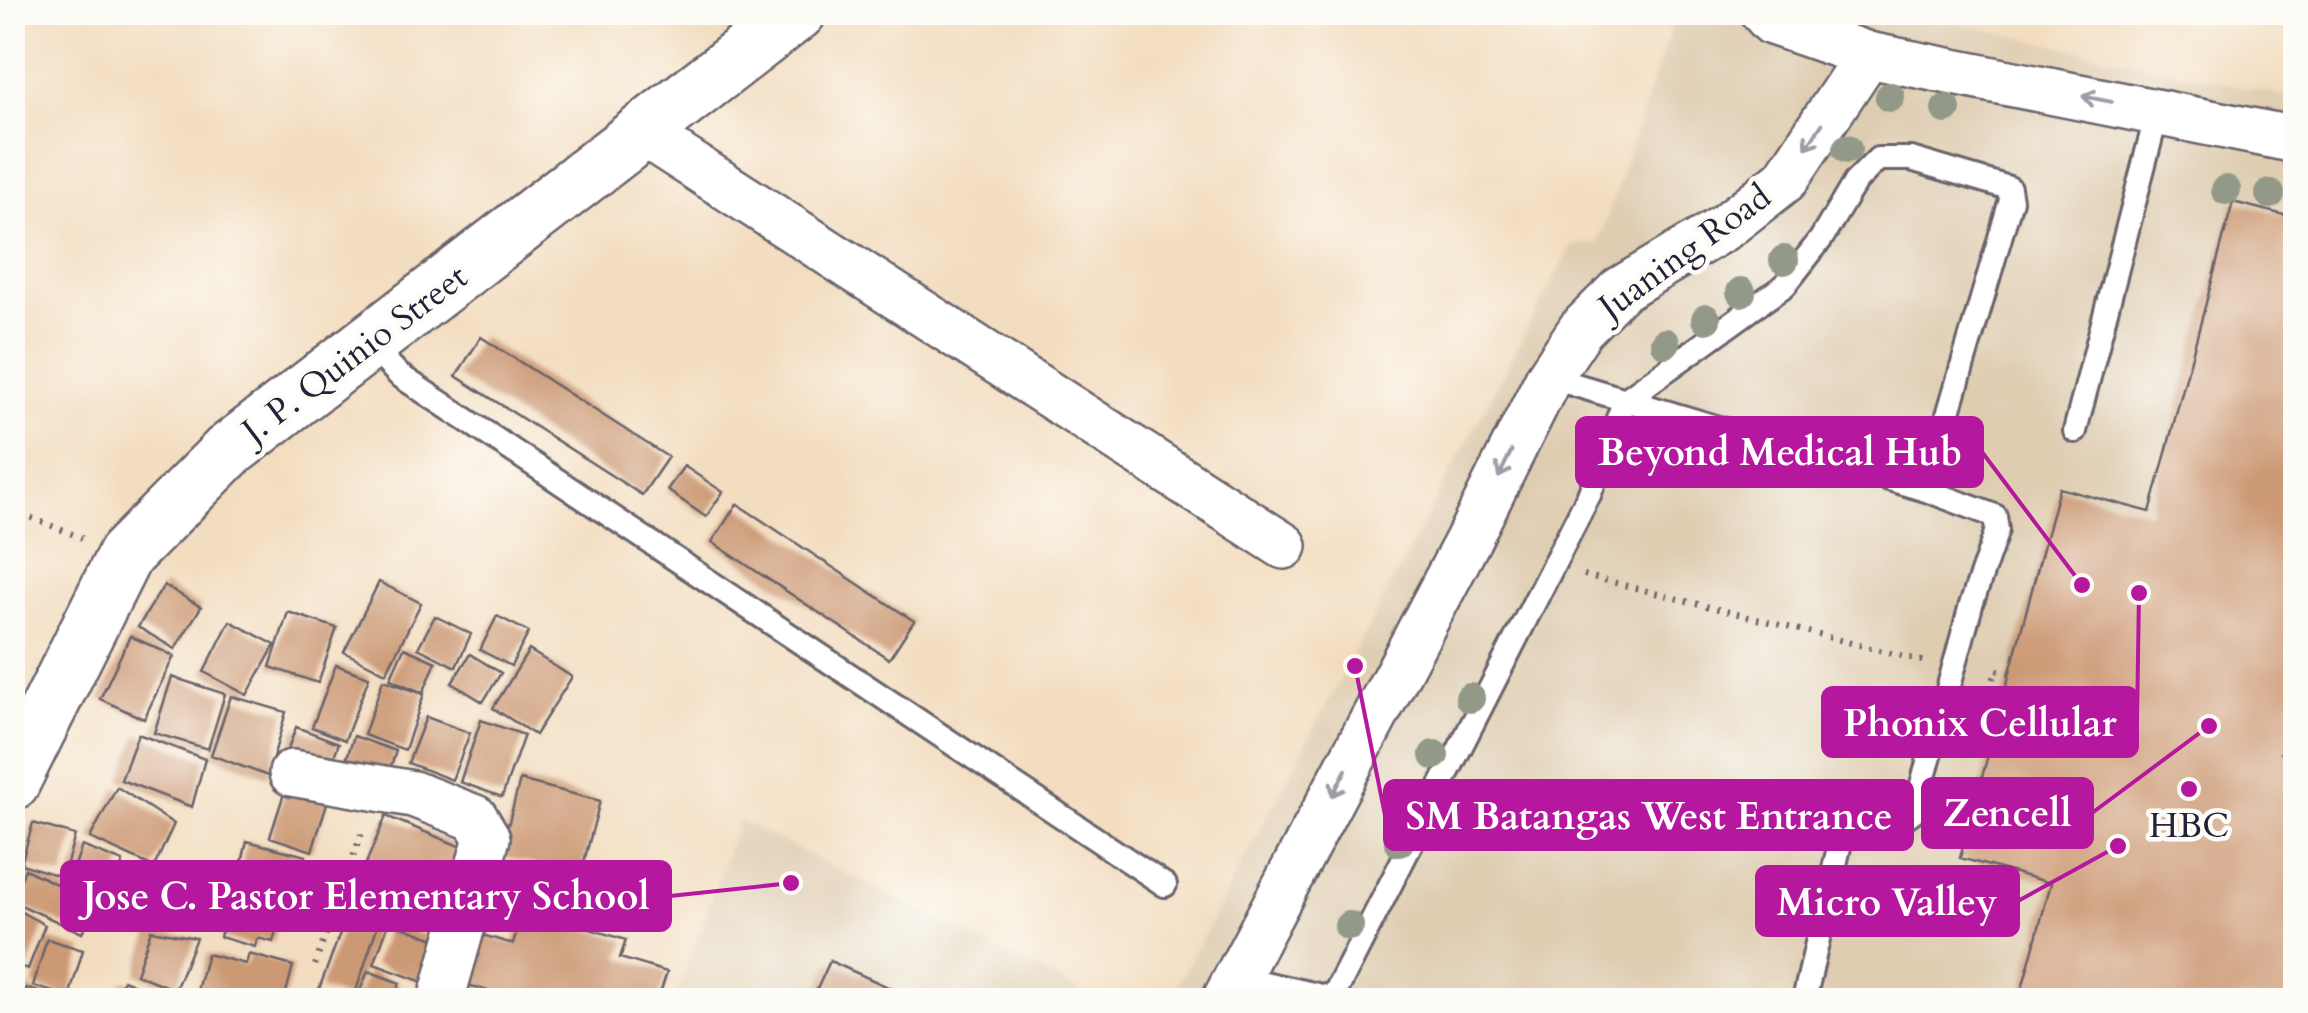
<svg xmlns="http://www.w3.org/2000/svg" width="2308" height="1013" font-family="Cardo,serif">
<rect width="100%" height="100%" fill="#fdfcf7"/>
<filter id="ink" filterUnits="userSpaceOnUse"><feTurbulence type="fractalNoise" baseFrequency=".01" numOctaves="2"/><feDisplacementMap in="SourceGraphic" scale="20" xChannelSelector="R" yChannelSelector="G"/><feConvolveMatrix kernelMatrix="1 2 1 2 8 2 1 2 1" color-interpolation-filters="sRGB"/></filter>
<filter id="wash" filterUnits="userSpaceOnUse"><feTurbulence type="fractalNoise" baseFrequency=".0048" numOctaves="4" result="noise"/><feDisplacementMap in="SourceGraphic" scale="40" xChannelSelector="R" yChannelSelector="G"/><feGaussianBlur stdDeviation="2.25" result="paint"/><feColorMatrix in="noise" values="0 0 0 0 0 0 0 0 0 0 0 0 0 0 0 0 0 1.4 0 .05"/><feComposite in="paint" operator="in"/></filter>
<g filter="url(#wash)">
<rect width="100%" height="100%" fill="#f3ddc0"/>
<!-- built -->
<path fill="#dfcdb2" d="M1676,13H1910L2295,98V1000H1169L1572,245L1598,243Z
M739,820L1097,1000H675Z"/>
<g id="blocks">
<!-- building -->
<path fill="#cc9975" d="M2233,202L2296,218V1000H2019L2051,883L1960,858L1981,781L2059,488L2150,512Z
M481,337L668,457L642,495L456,376Z
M684,466L723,492L706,517L667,490Z
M737,504L914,621L889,659L712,542Z
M379,582L421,603L386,673L344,652Z
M164,585L201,607L175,649L138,627Z
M288,612L337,628L318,683L270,667Z
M435,616L471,634L456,667L418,648Z
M497,616L529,632L511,666L480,650Z
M230,621L275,645L247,695L204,672Z
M130,636L174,656L144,719L100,699Z
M404,648L436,662L423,693L390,679Z
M529,650L572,677L535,735L493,708Z
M470,654L501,673L483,702L452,683Z
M336,665L369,677L345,740L312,727Z
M172,677L225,694L208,749L154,733Z
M383,680L424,694L405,750L364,735Z
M231,696L286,712L268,776L211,755Z
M426,717L470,733L452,780L408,763Z
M481,720L524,735L502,797L460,782Z
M296,727L339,743L326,778L283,762Z
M138,734L205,759L192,807L121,780Z
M354,736L396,751L384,787L342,772Z
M520,780L600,801L580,877L500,856Z
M117,787L174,824L154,867L90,838Z
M286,787L328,800L312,851L270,837Z
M386,816L469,850L451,908L361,875Z
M33,823L75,835L63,877L21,864Z
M247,841L306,856L300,880L241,866Z
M82,846L123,862L110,899L68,884Z
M25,869L96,903L82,933L12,901Z
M238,872L290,883L273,942L258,938L255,947L220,937Z
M529,891L582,907L577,925L626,940L620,958L667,972L658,1000H521L464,984L479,934L513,944Z
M12,907L45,925L28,969L12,964Z
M349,910L379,921L353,1000L319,989Z
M389,922L451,945L436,987L374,964Z
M151,930L196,938L175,990L136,974Z
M47,939L83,950L69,997L33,986Z
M207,954L246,964L249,954L293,966L284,1000L195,998Z
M830,961L917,1000H812Z
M368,971L400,983L393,1000H356Z
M123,980L171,1000H113Z
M26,988L62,1000H22Z"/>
</g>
</g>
<g filter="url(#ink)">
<use href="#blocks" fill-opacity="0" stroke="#6b636a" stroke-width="2.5"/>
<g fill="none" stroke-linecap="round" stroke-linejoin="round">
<!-- service casing -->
<g stroke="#6b636a" stroke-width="28">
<path id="service" d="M369,344L399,375L1165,885
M1549,377L1926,490L1995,516L1997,530L1971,605L1915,810L1888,830L1845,821L1804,1000
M2075,431L2158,110
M1238,977L1339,1000
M1333,997L1589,495L1625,400L1785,285L1821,239L1855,182L1878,159H1911L2009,188L2011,200L1926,490"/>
</g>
<!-- minor casing -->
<g stroke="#6b636a" stroke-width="50">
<path id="minor" d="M1763,12L1772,22L1868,55L2296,140
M643,133L1284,546
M292,773L413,794L475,818L487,838L441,1000
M1225,1000L1468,540L1549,377L1581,329L1620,290L1725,227L1785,180L1868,55"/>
</g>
<!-- tertiary casing -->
<g stroke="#6b636a" stroke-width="60">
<path id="tertiary" d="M12,782L125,555L227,452L798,12"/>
</g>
<!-- path -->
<path stroke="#6b636a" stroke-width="6" stroke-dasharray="2.5 8" stroke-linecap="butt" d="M12,510L82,538
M1584,575L1926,662
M1967,740L1976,741L1996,670L2010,673
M2282,741L2296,745
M2280,751L2296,755
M315,965L363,829"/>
<!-- service -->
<use href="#service" stroke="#fff" stroke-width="22"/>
<!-- minor -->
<use href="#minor" stroke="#fff" stroke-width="45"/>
<!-- tertiary -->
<use href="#tertiary" stroke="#fff" stroke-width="55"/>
</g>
<!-- trees -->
<g fill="#939988">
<circle cx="1890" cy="97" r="15"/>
<circle cx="1946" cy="109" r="15"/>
<circle cx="1847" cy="149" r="15"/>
<circle cx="2226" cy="190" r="15"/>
<circle cx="2270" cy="194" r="15"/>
<circle cx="1784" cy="260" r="15"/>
<circle cx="1741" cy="292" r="15"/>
<circle cx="1706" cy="319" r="15"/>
<circle cx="1665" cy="343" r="15"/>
<circle cx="1470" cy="698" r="15"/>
<circle cx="1434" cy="755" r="15"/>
<circle cx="1399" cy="842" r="15"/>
<circle cx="1349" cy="926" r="15"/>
</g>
<!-- one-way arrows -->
<defs><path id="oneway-shaft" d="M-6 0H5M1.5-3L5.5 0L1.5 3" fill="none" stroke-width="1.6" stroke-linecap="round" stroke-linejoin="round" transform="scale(2.5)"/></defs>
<g stroke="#9c9ca7">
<use href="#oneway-shaft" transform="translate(2097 99) rotate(-169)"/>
<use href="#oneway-shaft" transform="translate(1814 136) rotate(124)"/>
<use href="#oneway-shaft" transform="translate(1505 464) rotate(116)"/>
<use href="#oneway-shaft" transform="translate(1339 783) rotate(118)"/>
</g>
</g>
<!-- markers -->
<circle fill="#b5179e" stroke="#fdfcf7" stroke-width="4" cx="2189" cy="789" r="10"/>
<g text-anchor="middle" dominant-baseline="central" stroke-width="9" stroke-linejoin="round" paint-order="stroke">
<!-- street labels -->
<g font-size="35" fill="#22223b" stroke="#fdfcf7">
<text transform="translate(1685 252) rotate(-36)">Juaning Road</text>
<text transform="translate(355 354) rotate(-37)">J. P. Quinio Street</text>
</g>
<!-- poi labels -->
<g font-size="35" fill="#22223b" stroke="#fdfcf7">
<text x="2189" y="826">HBC</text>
</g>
</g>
<!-- callouts -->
<path fill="none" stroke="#b5179e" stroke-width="4" d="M2082 585L1982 452M2139 593L2137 722M2209 726L2092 813M1355 666L1385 815M791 883L670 896M2118 846L2018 901"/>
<g fill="#b5179e" stroke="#fdfcf7" stroke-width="4">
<circle cx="2082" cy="585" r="10"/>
<circle cx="2139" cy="593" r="10"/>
<circle cx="2209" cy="726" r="10"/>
<circle cx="1355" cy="666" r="10"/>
<circle cx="791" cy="883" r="10"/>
<circle cx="2118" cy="846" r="10"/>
</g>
<g fill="#b5179e" stroke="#b5179e" stroke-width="4">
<rect x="1577" y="418" width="405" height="68" rx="10"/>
<rect x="1823" y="688" width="314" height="68" rx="10"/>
<rect x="1923" y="779" width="169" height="68" rx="10"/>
<rect x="1385" y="781" width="527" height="68" rx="10"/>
<rect x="62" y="862" width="608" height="68" rx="10"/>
<rect x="1757" y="867" width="261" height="68" rx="10"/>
</g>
<g font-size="38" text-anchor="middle" font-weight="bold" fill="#fff">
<text x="1780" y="465">Beyond Medical Hub</text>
<text x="1980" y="736">Phonix Cellular</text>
<text x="2007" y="826">Zencell</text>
<text x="1649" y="829">SM Batangas West Entrance</text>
<text x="366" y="909">Jose C. Pastor Elementary School</text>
<text x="1887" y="915">Micro Valley</text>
</g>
<!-- margin -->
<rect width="2308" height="1013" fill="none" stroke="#fdfcf7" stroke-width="50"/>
</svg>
